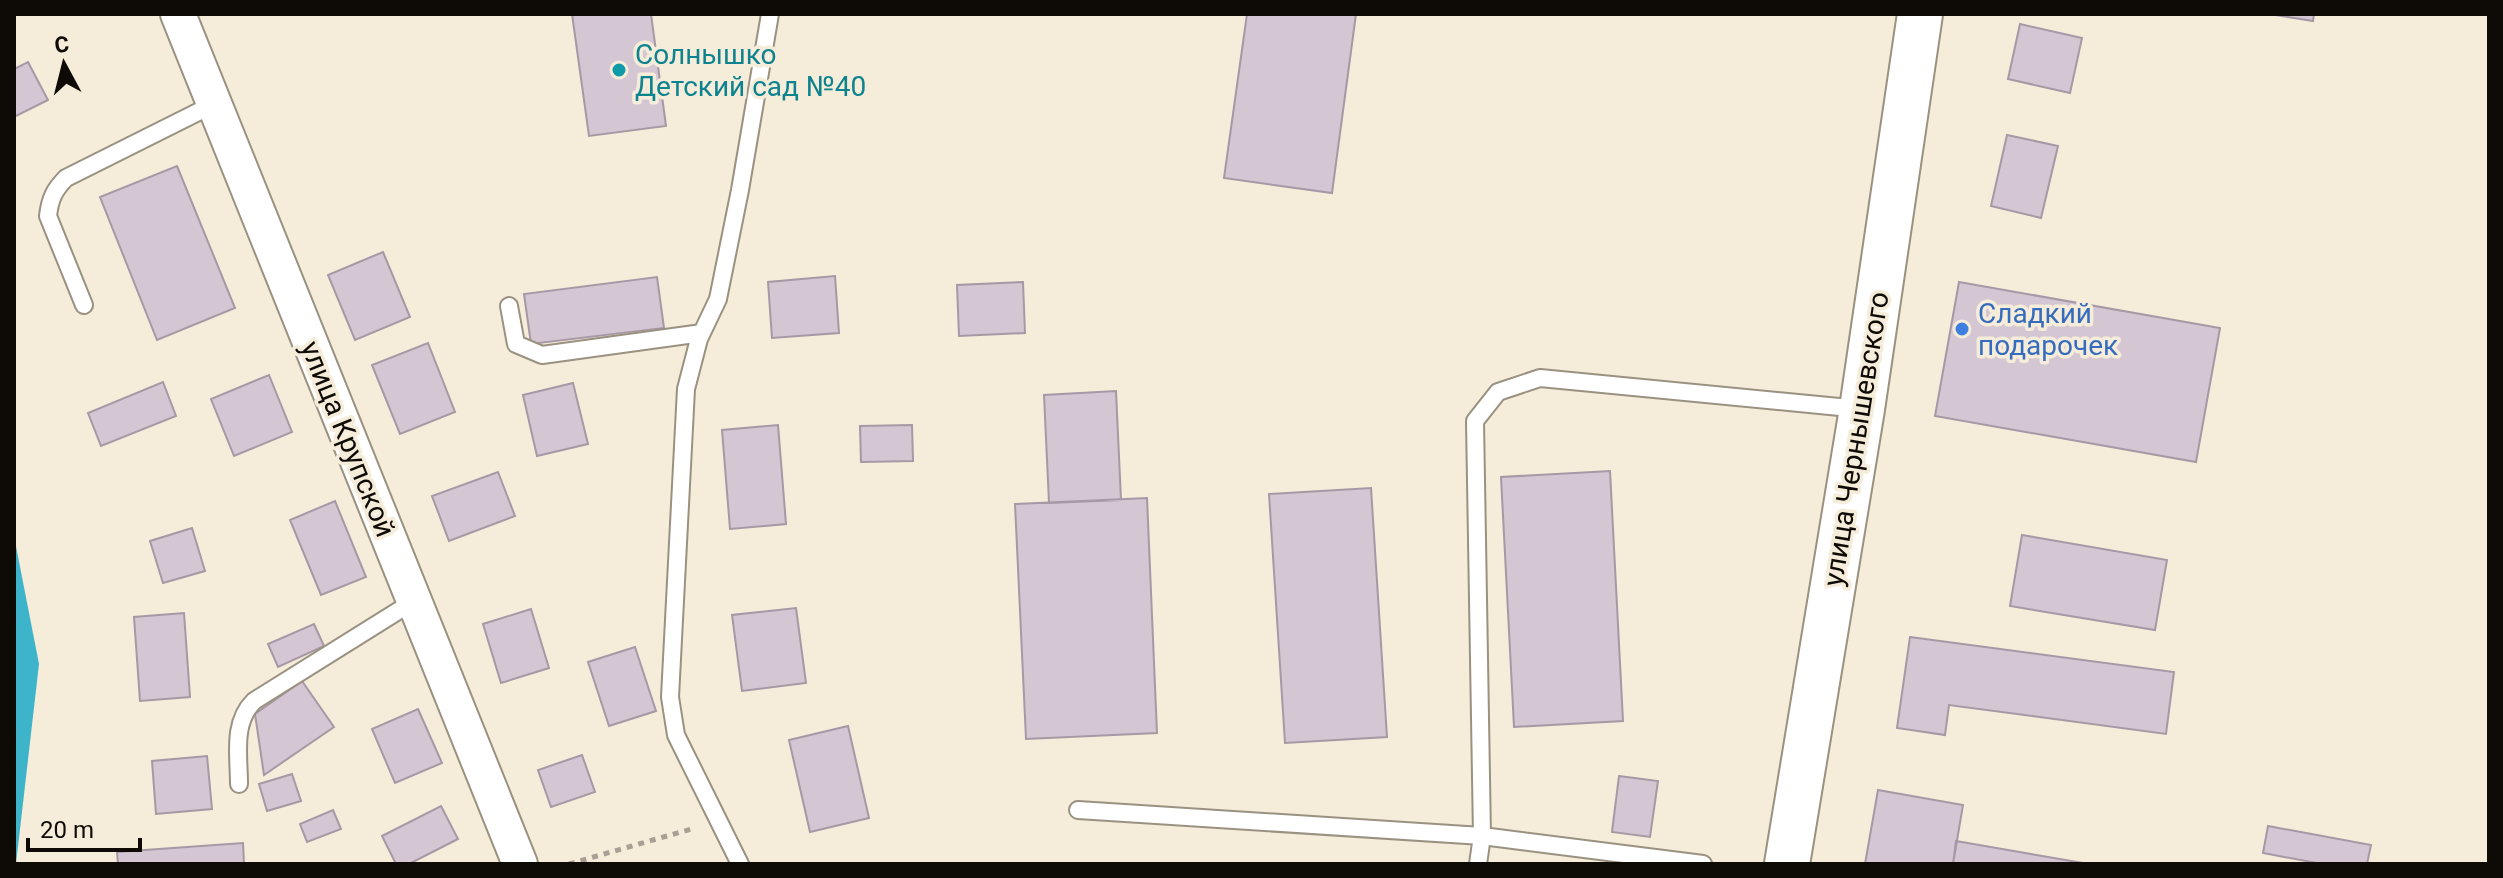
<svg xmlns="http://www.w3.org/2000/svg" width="2503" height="878" font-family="Roboto,sans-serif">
<rect width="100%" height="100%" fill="#f5ecda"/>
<!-- water -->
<path fill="#3eb4ca" d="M14,536L39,664L16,864H14Z"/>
<!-- building -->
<path fill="#d5c6d3" stroke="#a798a5" stroke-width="2" d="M572,14H651L666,126L589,136Z
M1247,14H1356L1332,193L1224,178Z
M2269,14H2314L2313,21Z
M2020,24L2082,38L2070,93L2008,79Z
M28,62L48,100L14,117V69Z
M2007,135L2058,146L2041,218L1991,206Z
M177,166L235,308L157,340L100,197Z
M383,252L410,317L355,340L328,275Z
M835,276L839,333L772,338L768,282Z
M657,277L664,328L531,344L524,294Z
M1023,282L1025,333L959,336L957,285Z
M1959,282L2220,328L2196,462L1935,416Z
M428,343L455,412L400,434L372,365Z
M269,375L292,432L234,456L211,399Z
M163,382L176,416L101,446L88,413Z
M573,383L588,444L537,456L523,395Z
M1116,391L1121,500L1049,503L1044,395Z
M778,425L786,524L730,529L722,430Z
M912,425L913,461L861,462L860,426Z
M1610,471L1623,721L1514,727L1501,477Z
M498,472L515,516L449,541L432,496Z
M1371,488L1387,737L1285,743L1269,494Z
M1147,498L1157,733L1026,739L1015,504Z
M335,501L366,577L321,595L290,520Z
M192,528L205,571L163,583L150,541Z
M2022,535L2167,560L2155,630L2010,606Z
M796,608L806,683L742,691L732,615Z
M531,609L549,668L501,683L483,624Z
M184,613L190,697L140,701L134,617Z
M314,624L324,646L278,667L268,644Z
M1910,637L2174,672L2166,734L1949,705L1945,735L1897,728Z
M635,647L656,711L609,726L588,662Z
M302,681L334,727L264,775L255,714Z
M418,709L442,763L395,783L372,729Z
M848,726L869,818L810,832L789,740Z
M582,755L595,792L551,807L538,770Z
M207,756L212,809L156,814L152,761Z
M292,774L301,801L267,811L259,784Z
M1619,776L1658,781L1650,837L1612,832Z
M1878,790L1963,805L1953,864H1865Z
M441,806L458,839L409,864H396L382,836Z
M333,810L341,829L307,842L300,824Z
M2268,826L2371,845L2367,864H2322L2263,853Z
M1956,841L2089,864H1953Z
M243,843L244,864H118L117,852Z"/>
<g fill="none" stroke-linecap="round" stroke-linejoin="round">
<!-- service casing -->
<g stroke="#9a9181" stroke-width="20">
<path id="service" d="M84,305L48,216C50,199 54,190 66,178L214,104
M509,306L516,344L542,355L702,333
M239,784C239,755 232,723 254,701L414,601
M1078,810L1482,836L1703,864
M740,864L676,735L670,697L686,389L699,339L718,299L740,190L770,14
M1478,864L1482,836L1475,421L1498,392L1540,378L1860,409"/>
</g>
<!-- minor casing -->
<g stroke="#9a9181" stroke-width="38">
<path id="minor" d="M178,14L520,864"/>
</g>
<!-- secondary casing -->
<g stroke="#9a9181" stroke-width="48">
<path id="secondary" d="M1787,864L1862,409L1920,14"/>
</g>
<!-- path -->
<path stroke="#a7a093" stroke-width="5" stroke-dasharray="6 6" stroke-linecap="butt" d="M569,864L695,828"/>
<!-- service -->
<use href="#service" stroke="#fff" stroke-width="16"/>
<!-- minor -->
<use href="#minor" stroke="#fff" stroke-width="34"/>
<!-- secondary -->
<use href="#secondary" stroke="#fff" stroke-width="44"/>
</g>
<!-- markers -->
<circle fill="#0f9aa8" stroke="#f5ecda" stroke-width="3" cx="619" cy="70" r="8"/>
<circle fill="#3f7fe0" stroke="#f5ecda" stroke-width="3" cx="1962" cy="329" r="8"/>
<g text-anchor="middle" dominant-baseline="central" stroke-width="7" stroke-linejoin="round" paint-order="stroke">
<!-- culture labels -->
<g font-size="28" fill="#0d838f" stroke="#f5ecda" text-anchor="start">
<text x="635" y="54">Солнышко<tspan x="635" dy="32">Детский сад №40</tspan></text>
</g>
<!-- shop labels -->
<g font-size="28" fill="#366cbe" stroke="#f5ecda" text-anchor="start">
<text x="1978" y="313">Сладкий<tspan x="1978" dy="32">подарочек</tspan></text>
</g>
<!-- street labels -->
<g font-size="28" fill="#0e0b06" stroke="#f5ecda">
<text transform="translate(348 439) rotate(68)">улица Крупской</text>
<text transform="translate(1856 439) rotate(-81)">улица Чернышевского</text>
</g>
</g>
<!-- border -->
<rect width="2503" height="878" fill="none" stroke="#0e0b06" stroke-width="32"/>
<!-- north arrow -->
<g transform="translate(64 64) rotate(353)" stroke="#f5ecda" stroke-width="6" paint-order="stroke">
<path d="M0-6L14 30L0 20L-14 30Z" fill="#0e0b06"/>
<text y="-12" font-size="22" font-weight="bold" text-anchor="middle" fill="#0e0b06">С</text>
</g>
<!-- scale -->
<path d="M28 838v12h112v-12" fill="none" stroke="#0e0b06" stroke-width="4"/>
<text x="40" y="838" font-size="24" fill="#0e0b06" stroke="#f5ecda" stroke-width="6" paint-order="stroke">20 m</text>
</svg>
